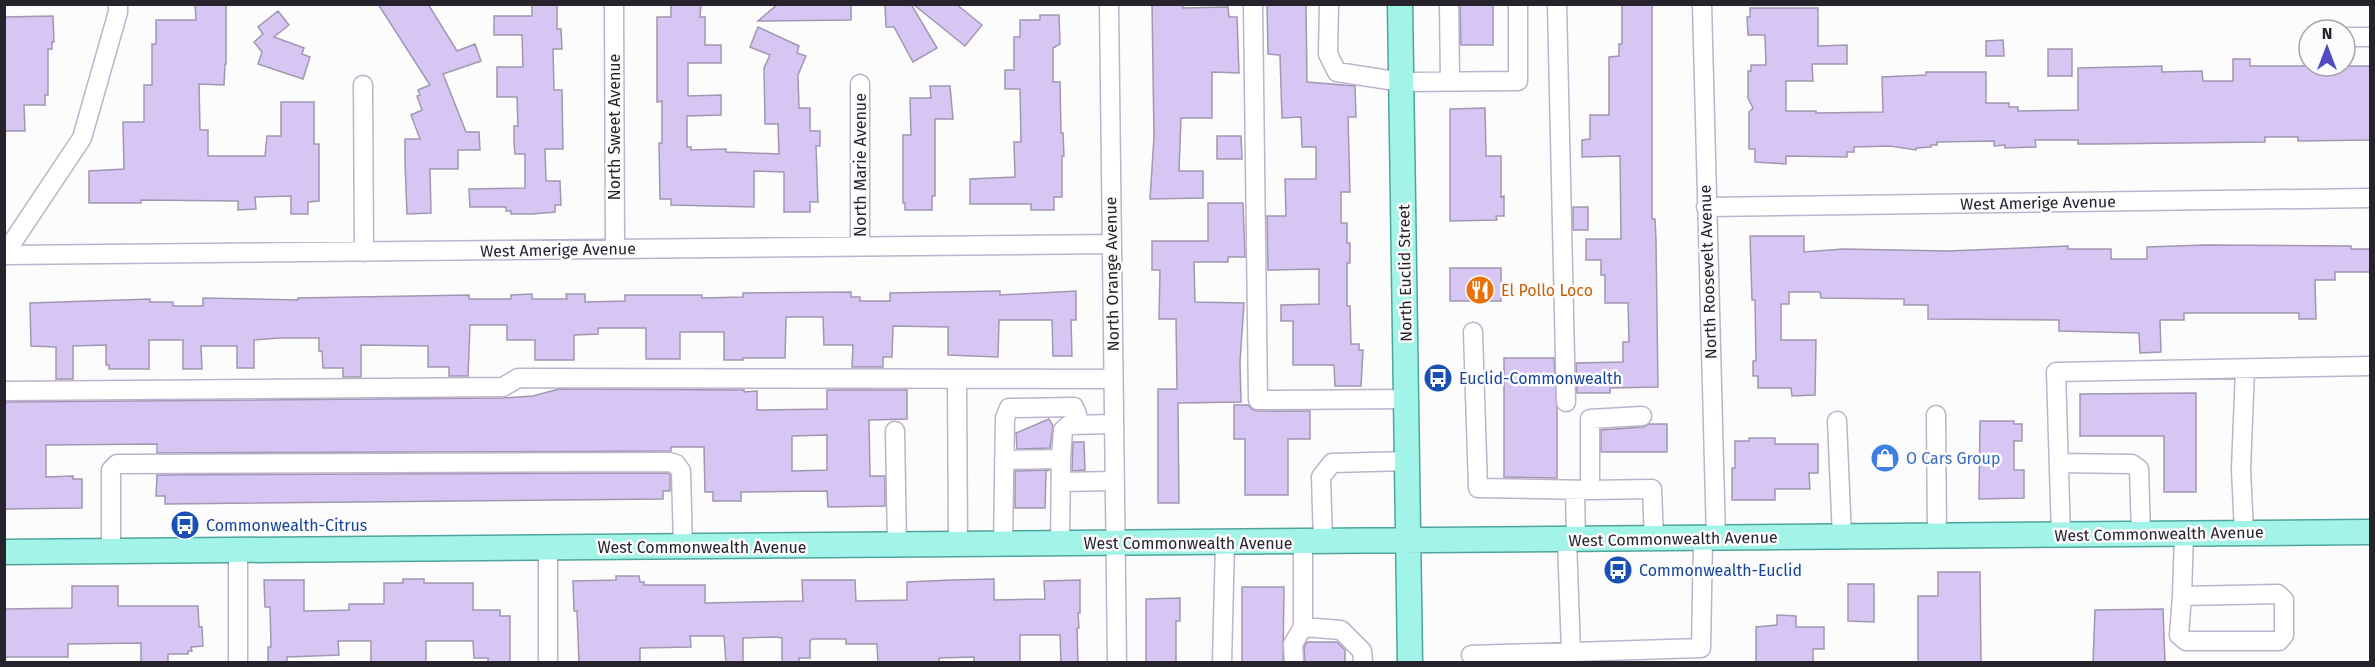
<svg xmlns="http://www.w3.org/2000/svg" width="2375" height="667" font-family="'Fira Sans',sans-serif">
<rect width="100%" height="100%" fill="#fcfcfc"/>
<!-- building -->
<path fill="#d7c6f3" stroke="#a097b0" stroke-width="1.5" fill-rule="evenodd" d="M195,4H226V64H225L224,85L199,84L200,130H208V156H265L267,136H281V102H314V144H319V201L308,202V214H291V196L255,197L256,209L238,210V201L141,200V203H89V171L124,169L123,122H144V85H152V44H156V20H196Z
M378,4H428L457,51L475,44L481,61L443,74L466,132H479L480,150H458V169H430L431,213L407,214L405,162V139H420L411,115L422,110L417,96L420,95L418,90L430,85Z
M532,4H557V29H561L562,49H553L554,90H562L563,149H545L546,181H560L561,205H555V212L532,214H511V211H506V207H470L469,189L525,188V154H515L514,143V126H518L517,97H497V67H523L522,35H494V16H532Z
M671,4H701L700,17H705V45H721V63H688V96L721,95V115L687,116V147H691V150L726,149V152L779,154L778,124H765L764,68L770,55L750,47L758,27L799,46L797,53L806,56L798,75L799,108H810V131H820V146H816L818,202H810V212H784V172L754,171V207L671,205V199H660L659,143H662V101L657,102V17H671Z
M778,4H851V20L758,21Z
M885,4H911L937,48L913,62L894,27H886Z
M913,4H956L982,25L965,46Z
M1152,4H1183V8L1228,7L1229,17H1237L1239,73L1212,72V118H1181L1179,171H1203V198L1150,199L1154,137Z
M1267,4H1306L1307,82L1355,86L1356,117H1348L1350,192H1341V223H1347V243H1350V263H1347V306H1350L1351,344H1359V350H1363L1361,386H1335L1334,365H1293V321H1281V305L1319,304V269L1268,270L1267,216H1286L1285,179H1316V147H1302L1301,117L1282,118L1280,55L1268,54Z
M1460,4H1493V45H1461Z
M1622,4H1652V219H1655L1656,240L1658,387L1610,388V393H1577L1576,363L1623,362V342H1629L1628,303H1605V275H1601V260H1586V239H1621L1620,156L1582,157V140L1590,139V115H1609V57L1619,56V44H1622Z
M1750,8H1818V46L1847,45V64H1812L1813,81H1786V111H1816V113L1883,112L1882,77L1926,75V72H1986V103H2009V107H2018V111L2078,110V68L2162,66V72L2202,71L2203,81H2233V59H2250V66H2370V140L2298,141V137H2265V142L2097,144H2078V140H2035L2036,147L2005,148V145L1994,146V141L1937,142V145H1931V147L1916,148V150L1890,146L1854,147V152H1847V157L1786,156V164L1755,162V149H1749V112L1753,108L1748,98V71H1751V65H1766L1765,35H1748L1747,17H1750Z
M278,11L289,25L274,37L304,48L302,54L310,57L303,79L258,64L262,52L254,42L263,34L258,27Z
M1040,15H1059L1060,44L1053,48V82H1060L1061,133H1063L1064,156H1062V197H1054V210H1031V204H970V179L1015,177L1014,142H1021L1020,89H1005V70H1014V37H1020V20H1040Z
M53,16L54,42H52V49H48V95H45V105H24L25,131H4L5,17Z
M2003,40L2004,56H1986V41Z
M2048,49H2072V76H2048Z
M930,86H950L953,119H935V196H932V210H905V203H903V135H911L910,98H931Z
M1485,108L1486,156H1501V197L1504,196V216H1496L1497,220L1450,221V109Z
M1217,136H1241L1242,159H1217Z
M1208,203H1243L1245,257H1228V262H1194L1195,302L1244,303L1240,362L1241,402L1178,403L1179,503H1158V389H1177L1176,319H1159L1160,270H1152V241H1208Z
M1573,207H1588V230H1573Z
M1750,236H1804V252L1843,249L1948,251L2068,246V249H2111V259H2147V247L2205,245L2351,246V249H2370V272H2335V280H2315L2316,319H2299V313H2184V320H2160L2161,352L2140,353L2139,333L2059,331V320L1928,319V305H1904V299L1821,298L1820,292H1789V304H1781V340H1816L1815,395L1792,396L1791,388H1758V376H1753V361H1756L1755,300H1752Z
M1450,268H1501V301H1450Z
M1000,291V295L1076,291V320H1071L1072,356H1053L1052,320H999L998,357L948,355V327L893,326L892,357H883V367H852L853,345H824L823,317H786L785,358H743V360H724V332H680V359H646V328H598V334L574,335V360H535V340H507V325H470L468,376H449V367H428V346L361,345V377H343V368H323L322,351H319V338H279L254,340V368H237V346H201L202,369H183V340H149V369H109V365H106V345L73,346V379H56V347L31,346L30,303L150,299V302H173V306H203V298L298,300V298L469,295V299H511V295L532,294V299H567L566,294H585V302L625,301V295H702V298L743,297V293L851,292V297H860V301H890V293Z
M1504,358H1554L1557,408V478L1504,477Z
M559,389L744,390V392L757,391V410L827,409V390H907V419L869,420L870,476H885V506L828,507L827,491L741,492V501H713V492H705L704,447H671V451L157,453V444L46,445V477L73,476V479H82V508L4,509V402L503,398L533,396ZM827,435V470L792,471V436Z
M2196,393V492H2164V436H2080V394Z
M1234,405H1248L1252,409L1258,411H1310V439H1288V495H1245V439H1234Z
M1049,419L1053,426L1050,448L1017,449L1016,433Z
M1980,421H2014V424H2022V441H2014V470H2024V498L1979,499Z
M1649,424H1667V452H1601V430L1643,427Z
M1749,438H1775V444H1818V473H1809L1810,489H1775V500H1732V468H1735V441H1749Z
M1073,442H1084L1085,470L1072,471Z
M1050,470L1046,471L1045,508H1015V471Z
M667,473L670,475V491H663V499L165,504V496H156L157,475Z
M1938,572H1980L1981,663H1918V596H1938Z
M616,576H639L640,582H644V585H705V603L803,601L802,580H855L856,601L907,600V582L952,580L994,579V600L1045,599L1044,581L1080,580V613H1078L1079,628H1077L1078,663H1061L1060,635H1020V663H974V657L939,658V663H878L877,644H846V639H812L810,641V658H799V663H782V638L775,637L743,638V663H726L724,636H690L691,647L640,648V663H579L577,611H574L573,581L616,580Z
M403,579H424V583H473V610H500V616H510V663H488V658H474L473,641H426V663H371V641H338L339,655L287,657V663H268V647H271L270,607H265L264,580H304V611L349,610V604H384V583H403Z
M1848,584H1874V622L1848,621Z
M72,586H118V606H198L199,627H202L203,646L191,647L192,651H188V654H168V663H141V643L68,644V657H4V609L72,608Z
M1242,587H1284L1283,663H1242Z
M1180,598V621H1176V663H1146V599Z
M2163,609L2165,663H2093L2095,610Z
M1777,615L1796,616V627H1824V649H1813V663H1756V627L1777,625Z
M1307,642H1337L1345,650V663H1305L1304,647Z"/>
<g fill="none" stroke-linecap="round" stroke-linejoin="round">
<!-- minor casing -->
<g stroke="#bdb3cc" stroke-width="21">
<path id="minor" d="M614,4L615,249
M1109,4L1117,662
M1253,4L1258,400L1407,399
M1329,4L1328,54L1337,72L1402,82L1518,81V4
M1449,4L1450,81
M1557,4L1566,402
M1702,4L1716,539
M2345,37H2370
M860,84V246
M363,85L364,252
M1706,207L2370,198
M4,255L1111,244
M4,255L82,138L118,12V4
M1473,332L1478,488L1590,490V419L1642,416
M957,379L958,545
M4,391L503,387L518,378L1113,379
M1936,415L1937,537
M1837,421L1842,537
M895,431L897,546
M1061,459L1063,430L1069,425L1113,424
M1004,460L1061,459L1060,544
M2059,463L2132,464L2139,469L2141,534
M1061,482L1114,481
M1575,490L1576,540
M1590,490L1652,489L1654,539
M2244,533L2241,469L2245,370
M2061,535L2056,372L2370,366
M1567,540L1571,652
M1323,542L1321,477L1332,463L1408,461
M1003,545L1005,418L1009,408L1074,407L1077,414L1078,425
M238,550V662
M111,551V470L117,464L669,462L676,464L681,471L683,547
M2182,596L2179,635L2186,641H2279L2284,635V600L2278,594L2182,596L2184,534
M1303,627L1341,630L1362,651L1363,662
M1471,655L1701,648L1703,539
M548,662V548
M1222,662L1225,543
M1294,662L1293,644L1303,627V543"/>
</g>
<!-- major casing -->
<g stroke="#4fa59d" stroke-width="27">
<path id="major" d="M1400,4L1410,662
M4,552L2370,532"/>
</g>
<!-- minor -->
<use href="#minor" stroke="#fff" stroke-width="18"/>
<!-- major -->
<use href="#major" stroke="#a2f3e8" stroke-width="24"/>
</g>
<!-- icons -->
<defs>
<g id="restaurant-disc" transform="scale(1.5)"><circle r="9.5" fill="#e8710a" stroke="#fcfcfc"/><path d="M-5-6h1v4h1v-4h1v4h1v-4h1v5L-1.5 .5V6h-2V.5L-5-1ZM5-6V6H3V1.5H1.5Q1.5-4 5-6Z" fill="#fff"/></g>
<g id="bus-disc" transform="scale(1.5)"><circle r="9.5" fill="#1a4fb4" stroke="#fcfcfc"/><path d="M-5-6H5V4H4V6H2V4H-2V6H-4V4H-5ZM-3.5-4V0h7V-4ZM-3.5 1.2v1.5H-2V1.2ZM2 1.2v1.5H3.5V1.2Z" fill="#fff"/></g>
<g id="shop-disc" transform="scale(1.5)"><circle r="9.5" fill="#3f7fe0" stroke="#fcfcfc"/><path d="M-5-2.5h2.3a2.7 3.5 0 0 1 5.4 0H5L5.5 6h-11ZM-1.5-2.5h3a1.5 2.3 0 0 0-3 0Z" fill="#fff"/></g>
</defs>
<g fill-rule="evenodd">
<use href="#restaurant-disc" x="1480" y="290"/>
<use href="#bus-disc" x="1438" y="378"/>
<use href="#shop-disc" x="1885" y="458"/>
<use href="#bus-disc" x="185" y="525"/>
<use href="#bus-disc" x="1618" y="570"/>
</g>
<g text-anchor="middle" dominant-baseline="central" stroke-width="5" stroke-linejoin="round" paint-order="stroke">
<!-- street labels -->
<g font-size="16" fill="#27232d" stroke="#fcfcfc">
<text transform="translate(614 127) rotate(-90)">North Sweet Avenue</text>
<text transform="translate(860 165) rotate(-90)">North Marie Avenue</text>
<text transform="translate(2038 203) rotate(-1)">West Amerige Avenue</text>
<text transform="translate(558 250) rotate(-1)">West Amerige Avenue</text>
<text transform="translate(1708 272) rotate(-92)">North Roosevelt Avenue</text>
<text transform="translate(1405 273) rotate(-91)">North Euclid Street</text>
<text transform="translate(1112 274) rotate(-91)">North Orange Avenue</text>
<text transform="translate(2159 534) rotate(-1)">West Commonwealth Avenue</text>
<text transform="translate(1673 539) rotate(-1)">West Commonwealth Avenue</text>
<text x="1188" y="543">West Commonwealth Avenue</text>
<text x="702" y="547">West Commonwealth Avenue</text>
</g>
<!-- food labels -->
<g font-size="16" fill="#c56008" stroke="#fcfcfc" text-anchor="start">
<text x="1501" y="290">El Pollo Loco</text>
</g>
<!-- transit labels -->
<g font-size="16" fill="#164399" stroke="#fcfcfc" text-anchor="start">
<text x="1459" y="378">Euclid-Commonwealth</text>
<text x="206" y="525">Commonwealth-Citrus</text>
<text x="1639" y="570">Commonwealth-Euclid</text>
</g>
<!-- shop labels -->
<g font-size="16" fill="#366cbe" stroke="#fcfcfc" text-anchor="start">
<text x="1906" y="458">O Cars Group</text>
</g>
</g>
<!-- border -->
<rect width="2375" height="667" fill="none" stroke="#27232d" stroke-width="12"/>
<!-- north arrow -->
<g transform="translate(2327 48)"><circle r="28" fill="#fcfcfc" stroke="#a7a5a9" stroke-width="1.5"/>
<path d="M0-4.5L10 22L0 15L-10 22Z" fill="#524cc3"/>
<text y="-9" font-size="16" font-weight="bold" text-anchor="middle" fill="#27232d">N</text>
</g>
</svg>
